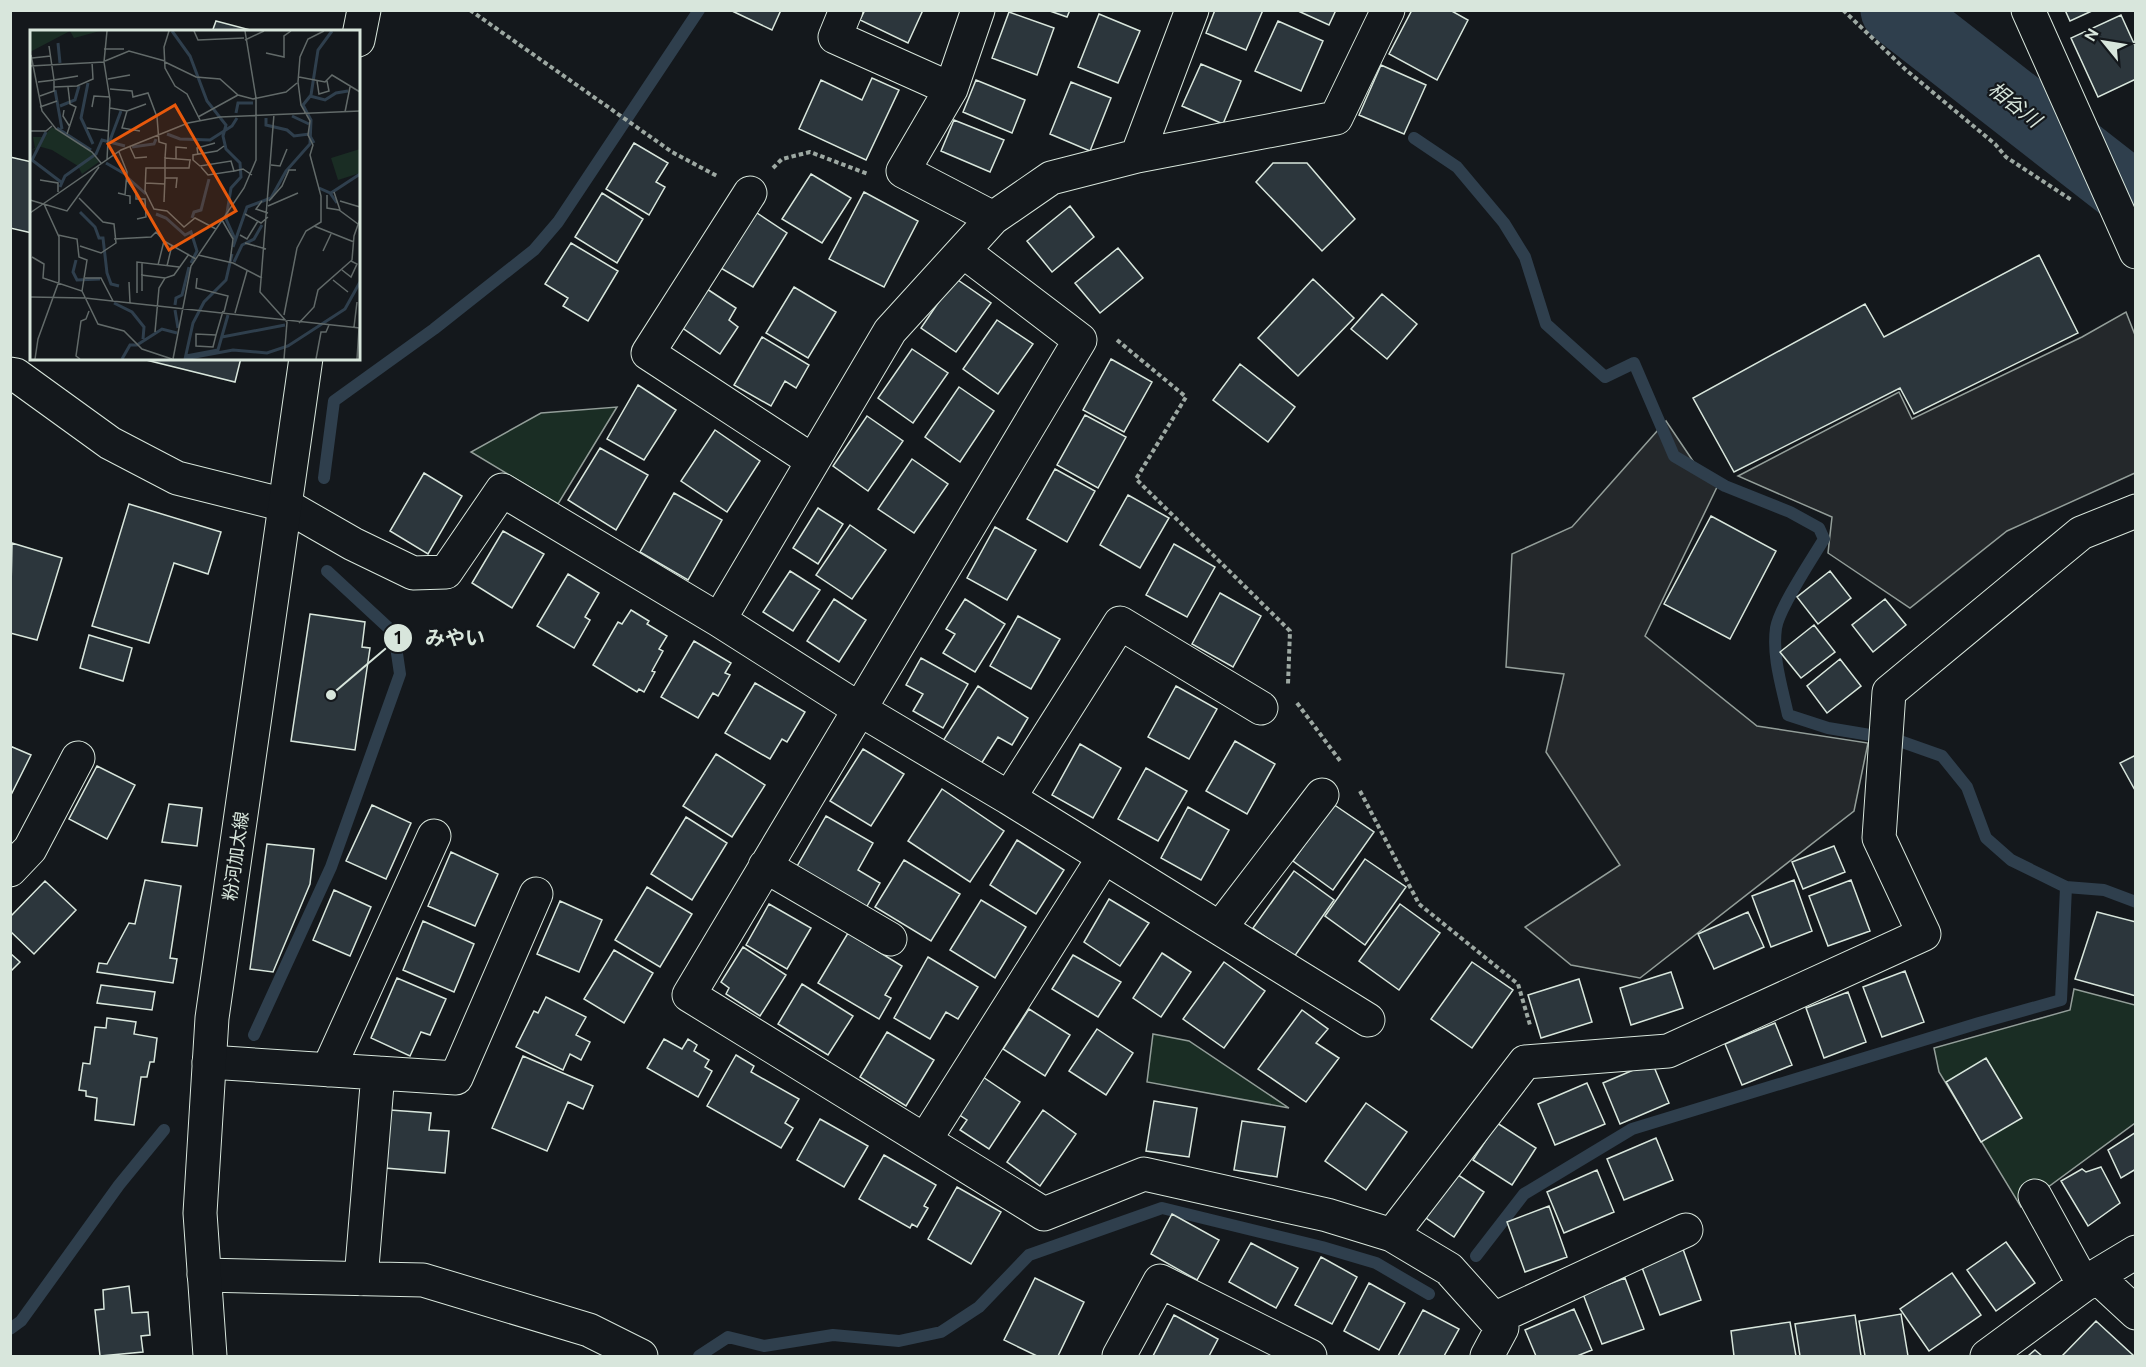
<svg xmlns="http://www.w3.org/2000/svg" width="2146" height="1367" font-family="Ubuntu,'Noto Sans JP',sans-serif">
<rect width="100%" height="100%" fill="#14181c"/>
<!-- green -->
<path fill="#1a2d24" stroke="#939e99" stroke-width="1.5" d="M617,407L558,504L471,452L541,413Z
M2074,989L2135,1005V1123L2021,1207L1939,1072L1934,1048L2070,1010Z
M1153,1034L1189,1041L1289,1108L1147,1082Z"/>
<!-- parking -->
<path fill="#24282b" stroke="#939e99" stroke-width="1.5" d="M2126,312L2135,335V473L2007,531L1910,608L1828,553L1832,517L1738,476L1899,392L1912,419L2082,337Z
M1666,421L1695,464L1719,483L1645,636L1757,726L1868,743L1854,811L1640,978L1571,965L1525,927L1620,865L1546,752L1564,674L1506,667L1512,554L1572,527Z"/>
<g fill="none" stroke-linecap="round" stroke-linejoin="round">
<!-- stream -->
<path stroke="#2f3f4d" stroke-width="12" d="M1414,138L1457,167L1504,223L1525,257L1546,324L1605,377L1634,363L1674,456L1725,486L1790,512L1819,528L1824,539C1812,559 1779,608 1776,628C1772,657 1782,687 1788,715L1828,728L1894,739L1942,756L1967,787L1986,838L2011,860L2066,887
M324,478L334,401L434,329L534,250L558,222L699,10
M254,1035L331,867L400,674L394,633L327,571
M1476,1256L1524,1194L1632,1129L1979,1023L2061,1000L2066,887L2104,890L2136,902
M10,1329L21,1321L119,1185L164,1130
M699,1356L728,1337L764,1346L833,1335L899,1341L941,1332L979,1307L1029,1255L1162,1208L1322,1247L1376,1263L1429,1294"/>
<!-- river -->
<path stroke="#2f3f4d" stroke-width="69" d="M1895,10L2136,198"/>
</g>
<!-- building -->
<path fill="#2c363c" stroke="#d8e6dc" stroke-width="1.5" d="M730,10H781L772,30Z
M865,10H923L908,43L860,20Z
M1047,10H1070L1067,17Z
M1215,10H1263L1246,50L1206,33Z
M1296,10H1336L1329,25Z
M1412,10H1450L1468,20L1437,80L1389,54Z
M2065,10H2094L2070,21Z
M1009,12L1054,28L1037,75L992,58Z
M1099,14L1140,31L1118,83L1078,67Z
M2121,15L2136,48V79L2098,97L2071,38Z
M216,21L258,32H212Z
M1278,21L1323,41L1301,91L1255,71Z
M1201,64L1241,81L1223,124L1182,106Z
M1381,65L1426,85L1404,134L1359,115Z
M872,78L899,90L866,160L799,129L821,80L862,100Z
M976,80L1025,100L1012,133L963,112Z
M1071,82L1111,98L1090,151L1050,134Z
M954,120L1004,140L990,172L941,151Z
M634,143L668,163L656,182L665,187L649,215L606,189Z
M10,157L32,162V233L10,228Z
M1273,163H1307L1355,219L1322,251L1256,182Z
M811,174L851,198L822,243L782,219Z
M864,192L918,221L884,287L829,259Z
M602,193L643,219L617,263L575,237Z
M1070,206L1094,237L1052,272L1027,241Z
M754,211L787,233L753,287L719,267Z
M571,243L618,271L588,321L563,306L568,298L545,284Z
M1118,248L1143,278L1100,313L1075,283Z
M2039,255L2078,333L1914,414L1900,388L1734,472L1693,398L1865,304L1884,337Z
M955,278L991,303L956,352L921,328Z
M1313,279L1354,318L1298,376L1258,338Z
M794,287L836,312L808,358L766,333Z
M707,289L736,308L729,320L738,327L720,354L681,327Z
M1382,294L1417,324L1387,359L1351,329Z
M997,320L1033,344L998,394L963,369Z
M762,337L809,365L796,388L785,381L771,406L734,385Z
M912,349L948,373L913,423L878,398Z
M138,358H241L235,382Z
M1111,359L1152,382L1124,432L1083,410Z
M1240,364L1295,407L1268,442L1213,400Z
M638,385L676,410L644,460L607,439Z
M959,387L994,411L960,462L925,437Z
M1085,415L1126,437L1098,488L1057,465Z
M867,416L903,441L868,491L833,466Z
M715,430L760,461L727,512L681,481Z
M600,448L648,475L616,530L568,500Z
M912,459L948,484L914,533L878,509Z
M1055,469L1095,491L1067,542L1027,519Z
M424,473L462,496L428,554L390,531Z
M674,493L722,520L688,580L640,552Z
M1128,495L1169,518L1140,568L1100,545Z
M129,504L221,532L208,574L174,563L149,643L92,626Z
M818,508L843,524L818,564L793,548Z
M1711,516L1776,551L1730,639L1664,604Z
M850,525L886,550L852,599L816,575Z
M995,527L1036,550L1007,600L967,578Z
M503,531L544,554L512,608L472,583Z
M12,543L62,558L37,640L10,633Z
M1174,544L1215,567L1187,617L1146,595Z
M790,571L820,590L793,631L763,612Z
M1830,571L1851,598L1818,624L1797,597Z
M568,574L599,593L585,617L590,620L574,648L537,626Z
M1220,593L1261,616L1233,667L1192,644Z
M834,599L866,620L839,662L807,641Z
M965,599L1005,624L975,672L943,653L955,634L946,629Z
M1885,599L1906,625L1873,652L1852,625Z
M631,610L649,621L647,624L667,636L659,649L663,651L652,671L655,672L644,692L639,689L637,692L593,665L618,622L622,624Z
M310,614L365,622L362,647L370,648L355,750L291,741Z
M1018,616L1060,639L1031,689L990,666Z
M1814,625L1835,652L1801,678L1780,652Z
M89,635L132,648L123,681L80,668Z
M694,641L731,663L725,673L730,675L718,696L713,693L698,718L661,697Z
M921,658L968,684L943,728L913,711L923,694L906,685Z
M1840,659L1861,686L1827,713L1807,686Z
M755,683L805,712L787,742L782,739L770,759L725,733Z
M978,686L1028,718L1012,745L998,737L981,764L943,741Z
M1176,686L1217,709L1189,759L1148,737Z
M1235,741L1275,764L1247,814L1206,791Z
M1080,744L1121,768L1093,818L1052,795Z
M10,746L31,755L10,797Z
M863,749L904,774L871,826L830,801Z
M716,754L765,785L732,837L683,806Z
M2136,755V792L2120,763Z
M97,766L135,785L107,839L69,819Z
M1146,768L1187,791L1158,841L1118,819Z
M942,789L1004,831L970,882L908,841Z
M169,804L202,808L197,846L162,842Z
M1333,804L1374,832L1333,890L1293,861Z
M372,805L411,823L386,879L346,861Z
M1188,807L1229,830L1201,880L1161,858Z
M826,816L873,843L858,870L880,883L866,908L796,868Z
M686,817L727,843L692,900L651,874Z
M1017,840L1064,870L1036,914L990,885Z
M267,844L314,849L310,884L273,972L250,969Z
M1834,846L1845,872L1803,889L1792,862Z
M451,852L498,874L475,926L428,906Z
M1365,859L1406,887L1365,945L1325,916Z
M904,860L960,894L931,941L875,907Z
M1294,871L1334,900L1294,957L1253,928Z
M145,880L181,886L170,958L177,959L173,983L97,972L99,963L107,964L129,923L135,924Z
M1794,880L1812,931L1771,947L1752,896Z
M1851,880L1870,931L1828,946L1809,896Z
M45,881L76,910L34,954L10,931V917Z
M647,887L692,914L660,967L615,940Z
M334,890L371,907L350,956L313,940Z
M1109,899L1149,923L1120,966L1084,942Z
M981,900L1026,927L995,978L950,950Z
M560,901L602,920L579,972L537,954Z
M769,904L811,928L787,969L746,945Z
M1400,904L1440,933L1399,990L1359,961Z
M1748,912L1764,947L1714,969L1698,934Z
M2097,912L2136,922V996L2075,979Z
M423,921L474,944L454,992L403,970Z
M848,933L902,966L885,995L891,998L879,1019L818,983Z
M743,947L786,975L760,1016L726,994L729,988L721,982Z
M614,950L653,973L624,1023L584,999Z
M10,953L20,962L10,972Z
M1162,953L1191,972L1161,1017L1133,998Z
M1073,955L1121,982L1098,1017L1052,989Z
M928,957L978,987L958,1019L946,1012L930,1039L894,1018Z
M1224,962L1265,991L1224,1048L1183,1019Z
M1472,962L1513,990L1472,1048L1431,1019Z
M1905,971L1924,1022L1882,1037L1863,987Z
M1671,972L1683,1008L1631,1025L1620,988Z
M397,978L446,999L430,1035L421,1032L410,1056L371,1038Z
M1579,979L1592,1022L1541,1038L1528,995Z
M802,984L853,1016L828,1055L778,1024Z
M101,985L155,992L152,1010L97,1003Z
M1848,992L1866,1042L1824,1058L1806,1008Z
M546,997L586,1017L576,1035L590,1042L581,1060L570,1054L563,1070L516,1047L534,1011L538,1013Z
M1029,1009L1070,1035L1045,1076L1003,1049Z
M1302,1010L1328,1029L1316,1043L1339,1058L1306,1102L1258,1069Z
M107,1018L136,1022L134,1034L157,1038L154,1062H150L147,1077H141L134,1125L95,1120L97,1098L86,1096V1091L79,1090L83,1063L90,1064L95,1027L106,1028Z
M1775,1023L1792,1065L1742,1085L1725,1044Z
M1097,1029L1133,1053L1106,1095L1069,1071Z
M887,1032L934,1060L906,1106L860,1077Z
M664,1039L682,1049L688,1039L697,1045L694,1051L709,1060L705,1067L712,1071L698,1097L647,1068Z
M736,1055L754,1066L751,1072L799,1099L785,1123L793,1128L781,1148L707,1106Z
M523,1056L593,1086L583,1109L568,1102L547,1151L492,1128Z
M1986,1058L2022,1118L1981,1142L1946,1082Z
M1652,1062L1669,1103L1620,1124L1603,1083Z
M983,1077L1020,1102L989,1149L960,1130L967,1120L958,1114Z
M1587,1083L1605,1124L1555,1145L1538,1104Z
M1154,1101L1197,1108L1189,1157L1146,1151Z
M1366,1103L1407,1132L1366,1190L1325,1161Z
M390,1110L431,1113L429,1130L449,1131L445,1173L385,1168Z
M1043,1110L1076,1134L1040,1186L1007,1162Z
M820,1119L868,1146L844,1187L797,1160Z
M1242,1121L1285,1127L1277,1177L1234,1170Z
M1497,1123L1536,1148L1512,1185L1473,1160Z
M2136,1132V1169L2121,1178L2108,1150Z
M1656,1138L1673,1180L1624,1200L1607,1159Z
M884,1155L936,1185L924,1206L928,1208L917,1227L912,1224L910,1228L859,1199Z
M2101,1167L2120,1203L2088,1226L2061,1181L2082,1169L2086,1172Z
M1597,1170L1614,1212L1564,1233L1547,1192Z
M1455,1173L1484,1192L1454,1237L1426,1218Z
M957,1187L1001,1212L971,1264L928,1239Z
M1549,1206L1567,1257L1525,1272L1507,1222Z
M1172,1214L1219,1240L1197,1280L1151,1254Z
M2006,1242L2035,1283L1996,1311L1967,1270Z
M1251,1243L1298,1268L1276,1308L1229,1282Z
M1683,1249L1701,1300L1660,1315L1641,1265Z
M1321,1257L1357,1277L1332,1324L1295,1305Z
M1952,1273L1981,1315L1929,1351L1900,1309Z
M1035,1278L1084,1302L1058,1356H1037L1004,1340Z
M1625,1278L1644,1329L1602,1344L1583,1294Z
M1369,1283L1405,1303L1379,1350L1344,1331Z
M129,1286L132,1313L148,1312L150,1335L141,1336L143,1352L100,1356L95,1310L104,1309L103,1290Z
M1574,1309L1592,1350L1577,1356H1536L1525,1330Z
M1423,1310L1459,1329L1444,1356H1398Z
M1901,1314L1908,1356H1865L1859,1321Z
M1174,1315L1218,1339L1209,1356H1153Z
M1855,1315L1861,1356H1800L1795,1324Z
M2096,1321L2134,1356H2062Z
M1790,1322L1796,1356H1734L1731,1331Z
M2035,1350L2042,1356H2028Z"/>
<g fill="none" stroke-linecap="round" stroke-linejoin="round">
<!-- minor casing -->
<g stroke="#d8e6dc" stroke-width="35">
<path id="minor" d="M846,10L835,37L951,89
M978,10L951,89L903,171L993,218L1051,178L1137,156L1192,10
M1137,156L1336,118L1388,10
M750,193L648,353L813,461
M993,218L890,331L719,620L859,709L1009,798L1120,623L1261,708
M963,251L1080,340L689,995L1044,1214L1144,1174L1327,1215L1392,1235L1525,1062L1668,1051L1924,934L1879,838L1889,692L2081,533L2136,511
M10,374L16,375L110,443L177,478L285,505L353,544L413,573L446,572L502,490L719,620
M1009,798L1368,1020
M765,866L890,939
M10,870L30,849L78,758
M1220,928L1322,795
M209,1062L456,1078L536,894
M328,1070L434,836
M925,1140L1104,857
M2035,1196L2084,1285
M1392,1235L1449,1269L1502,1328L1487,1356
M204,1275L423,1280L589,1330L641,1356
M2096,1276L2136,1313
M361,1279L378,1073
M1494,1319L1686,1230
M1119,1356L1160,1281L1310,1356
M1987,1356L2096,1276L2136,1252"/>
</g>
<!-- tertiary casing -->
<g stroke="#d8e6dc" stroke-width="35">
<path id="tertiary" d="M2028,10L2136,252"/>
</g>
<!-- primary casing -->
<g stroke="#d8e6dc" stroke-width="35">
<path id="primary" d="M358,40L364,10
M210,1356L200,1213L212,1018L306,358"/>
</g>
<!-- path -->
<path stroke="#9da8a2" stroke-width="4" stroke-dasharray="4.5 3" stroke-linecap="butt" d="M470,10L672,152L717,176
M1843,10L1906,70L1995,144L2006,157L2073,201
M773,168L782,159L810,152L868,174
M1117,340L1186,397L1136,479L1290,631L1288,684
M1297,703L1341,762
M1360,791L1419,904L1518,984L1530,1025"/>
<!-- minor -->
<use href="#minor" stroke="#14181c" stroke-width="33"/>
<!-- tertiary -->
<use href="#tertiary" stroke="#14181c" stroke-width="33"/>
<!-- primary -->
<use href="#primary" stroke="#14181c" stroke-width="33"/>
</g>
<g text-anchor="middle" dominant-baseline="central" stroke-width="4.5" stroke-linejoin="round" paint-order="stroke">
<!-- street labels -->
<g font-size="18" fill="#d8e6dc" stroke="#14181c">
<text transform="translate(235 856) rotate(-82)">粉河加太線</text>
</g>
<!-- water labels -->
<g font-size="20" font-style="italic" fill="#d8e6dc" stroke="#14181c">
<text transform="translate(2015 104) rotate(38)">相谷川</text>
</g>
</g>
<!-- overview -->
<g transform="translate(30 30)">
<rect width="330" height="330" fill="#14181c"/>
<path d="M0,1H70L44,8L40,1L0,22ZM22,97L62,122L69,132L52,144L48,136L22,120L8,116L6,119L1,120L5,118L3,107H13ZM330,119V143L308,150L301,128Z" fill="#1a2d24"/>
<path fill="none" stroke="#2f3f4d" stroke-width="3" d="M142,1L160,26L177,71L196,95L193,106L196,119L210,133L211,147L201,158L196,189L205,209M28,13L30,33M58,53L51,88L63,114M25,60L32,99M280,66L295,70L306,63L318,61M30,76L45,70L49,56M206,83L208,73H223M262,86L279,94M236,88V95L257,100L264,106L279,104L284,113M27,98L61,120M16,102L2,130L31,152M137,104L150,109L180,110L202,96L207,88M79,113L91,81M102,117L124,114L126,109M76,133L95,144M98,148L116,164M30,157L35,146L66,124L72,110L95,116M289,158L300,163L307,173M301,163L330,144M50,182L65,197L69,208H73L77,243L81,254L89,256M126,184L136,188L155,205L161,202L167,221L161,233M162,188L164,182L171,180L179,149M203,217L217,177L241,168L256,141L280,114L281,90L273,75L281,65L288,20L302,1M46,230L43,242L47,250L70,249M204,232L212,215L224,209L232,195M84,273L102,282L114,297L113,309M145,275L146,268L152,265L159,237M145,280L148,298M192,307L255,295M156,326L188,320L198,285M92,329L100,315H107L132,299L147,303M154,329L203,320L237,323L258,316L315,279L330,252M155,329L163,293L174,272L196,250L202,224"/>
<path fill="none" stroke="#626a69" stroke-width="1.5" d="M77,1L74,32L80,70L77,130M139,1L134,17L135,38L145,56L157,64L170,90M164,1L168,10L214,8M215,10L234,1M74,19H94M236,23L254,27V6L261,1M1,25L12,81L26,99L62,122L71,133M2,28L21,26M75,31L99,21L135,31M135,32L166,47L190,49L208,65L223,69L256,62L267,53M0,36L74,32M269,47L295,52L302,45L330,62M78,49L100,45M287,51L289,64L299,61L297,51M8,52L24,50L19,16M24,57L47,56L63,49L62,32M80,59L102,61L103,67L118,63L127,87L129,112L136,114L135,128M10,66L24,61V50L48,46M10,77L27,71M62,77L64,66L80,67M80,78L97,81L116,74M34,80L33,86L40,97M97,81L92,98L110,101M315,82L320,57M244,84L230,262L257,292L254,329M168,87L208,65M57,98L79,101M0,101H16L22,96M37,104L46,77L40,74L38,57M194,116L187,121L163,125V130L170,136L201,131L204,141L213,139L222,145M100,117L105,128L117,127M89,122L97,142L95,165M168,125L167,118L185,113M146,129V117L157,118M160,130L159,138H116L115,161L124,179L137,181L154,197L165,188L186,199M241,135L250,136L257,119M171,137L178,145L204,141M10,150L28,153V162M97,150L106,163V169H115L116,187L107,189M116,153L135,154M146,158L147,148H135V128L161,130M304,162L310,180M88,163L100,166V174M297,165V178L309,180L328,194M49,168L73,192L84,194L86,213L71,223L50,216M0,170L37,181L69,137M232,171L226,179L238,183M239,171L252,156L259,140H266M310,171L330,177M134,172L135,148M238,176L268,163M0,183L91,120L158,93L190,87L330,81M215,184L231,193L238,187M192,190L203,209L200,232M284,196L324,212M28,205L47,209L49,227L57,230L52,261M210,205L217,209L228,191M84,209L121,207L126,202L134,211M215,213L236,219M293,221L301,204M168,225L203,233L232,248M2,227L14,234L13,248L52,261L68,294L94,301L112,319L142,329M128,235L134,211L166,229M137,236L142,215M312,240L321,247L327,234L321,231M111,245L135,248M55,248H71L83,271M167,248L166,258L198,266L194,282M303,250L318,262M99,252L100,273M112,261V233M107,263V232L149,237M0,267L55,268L330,298M205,283L217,241M254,285L267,218L276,201L291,192V166L280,125L283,115L278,105L280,91L271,75L268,52L270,27L278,9L294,1M269,293L284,277L288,260L322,230L324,206L330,189M324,297L327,272M125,302L129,258L135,248L144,245L159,224M186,305L166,304V316L183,317L186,305L193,281M5,329L8,309L29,251V207L14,174M50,329L46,326L51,291L56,289L59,281M143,329L161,236L214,158L226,130V68L215,1M286,329L291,302H296L299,295M327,329L329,298"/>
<path fill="#e8590c" fill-opacity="0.15" stroke="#e8590c" stroke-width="3" d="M145,75L206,181L139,220L78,114Z"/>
<rect width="330" height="330" fill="none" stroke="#d8e6dc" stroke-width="3"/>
</g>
<!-- callouts -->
<path fill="none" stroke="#d8e6dc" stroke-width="2" d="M331 695L398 638"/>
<g fill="#d8e6dc" stroke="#14181c" stroke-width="2">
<circle cx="331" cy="695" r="6"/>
<circle cx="398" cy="638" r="15"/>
</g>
<g font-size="18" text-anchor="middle" font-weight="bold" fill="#111">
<text x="398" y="644">1</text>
</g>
<g font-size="20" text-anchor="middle" font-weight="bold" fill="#d8e6dc" stroke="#14181c" stroke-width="4.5" stroke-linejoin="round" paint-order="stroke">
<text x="455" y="645">みやい</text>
</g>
<!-- border -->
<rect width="2146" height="1367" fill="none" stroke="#d8e6dc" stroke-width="24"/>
<!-- north arrow -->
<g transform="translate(2104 42) rotate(300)" stroke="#14181c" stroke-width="4.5" paint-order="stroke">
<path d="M0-4.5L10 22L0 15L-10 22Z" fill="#d8e6dc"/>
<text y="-9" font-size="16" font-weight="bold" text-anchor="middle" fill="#d8e6dc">N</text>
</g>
</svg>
